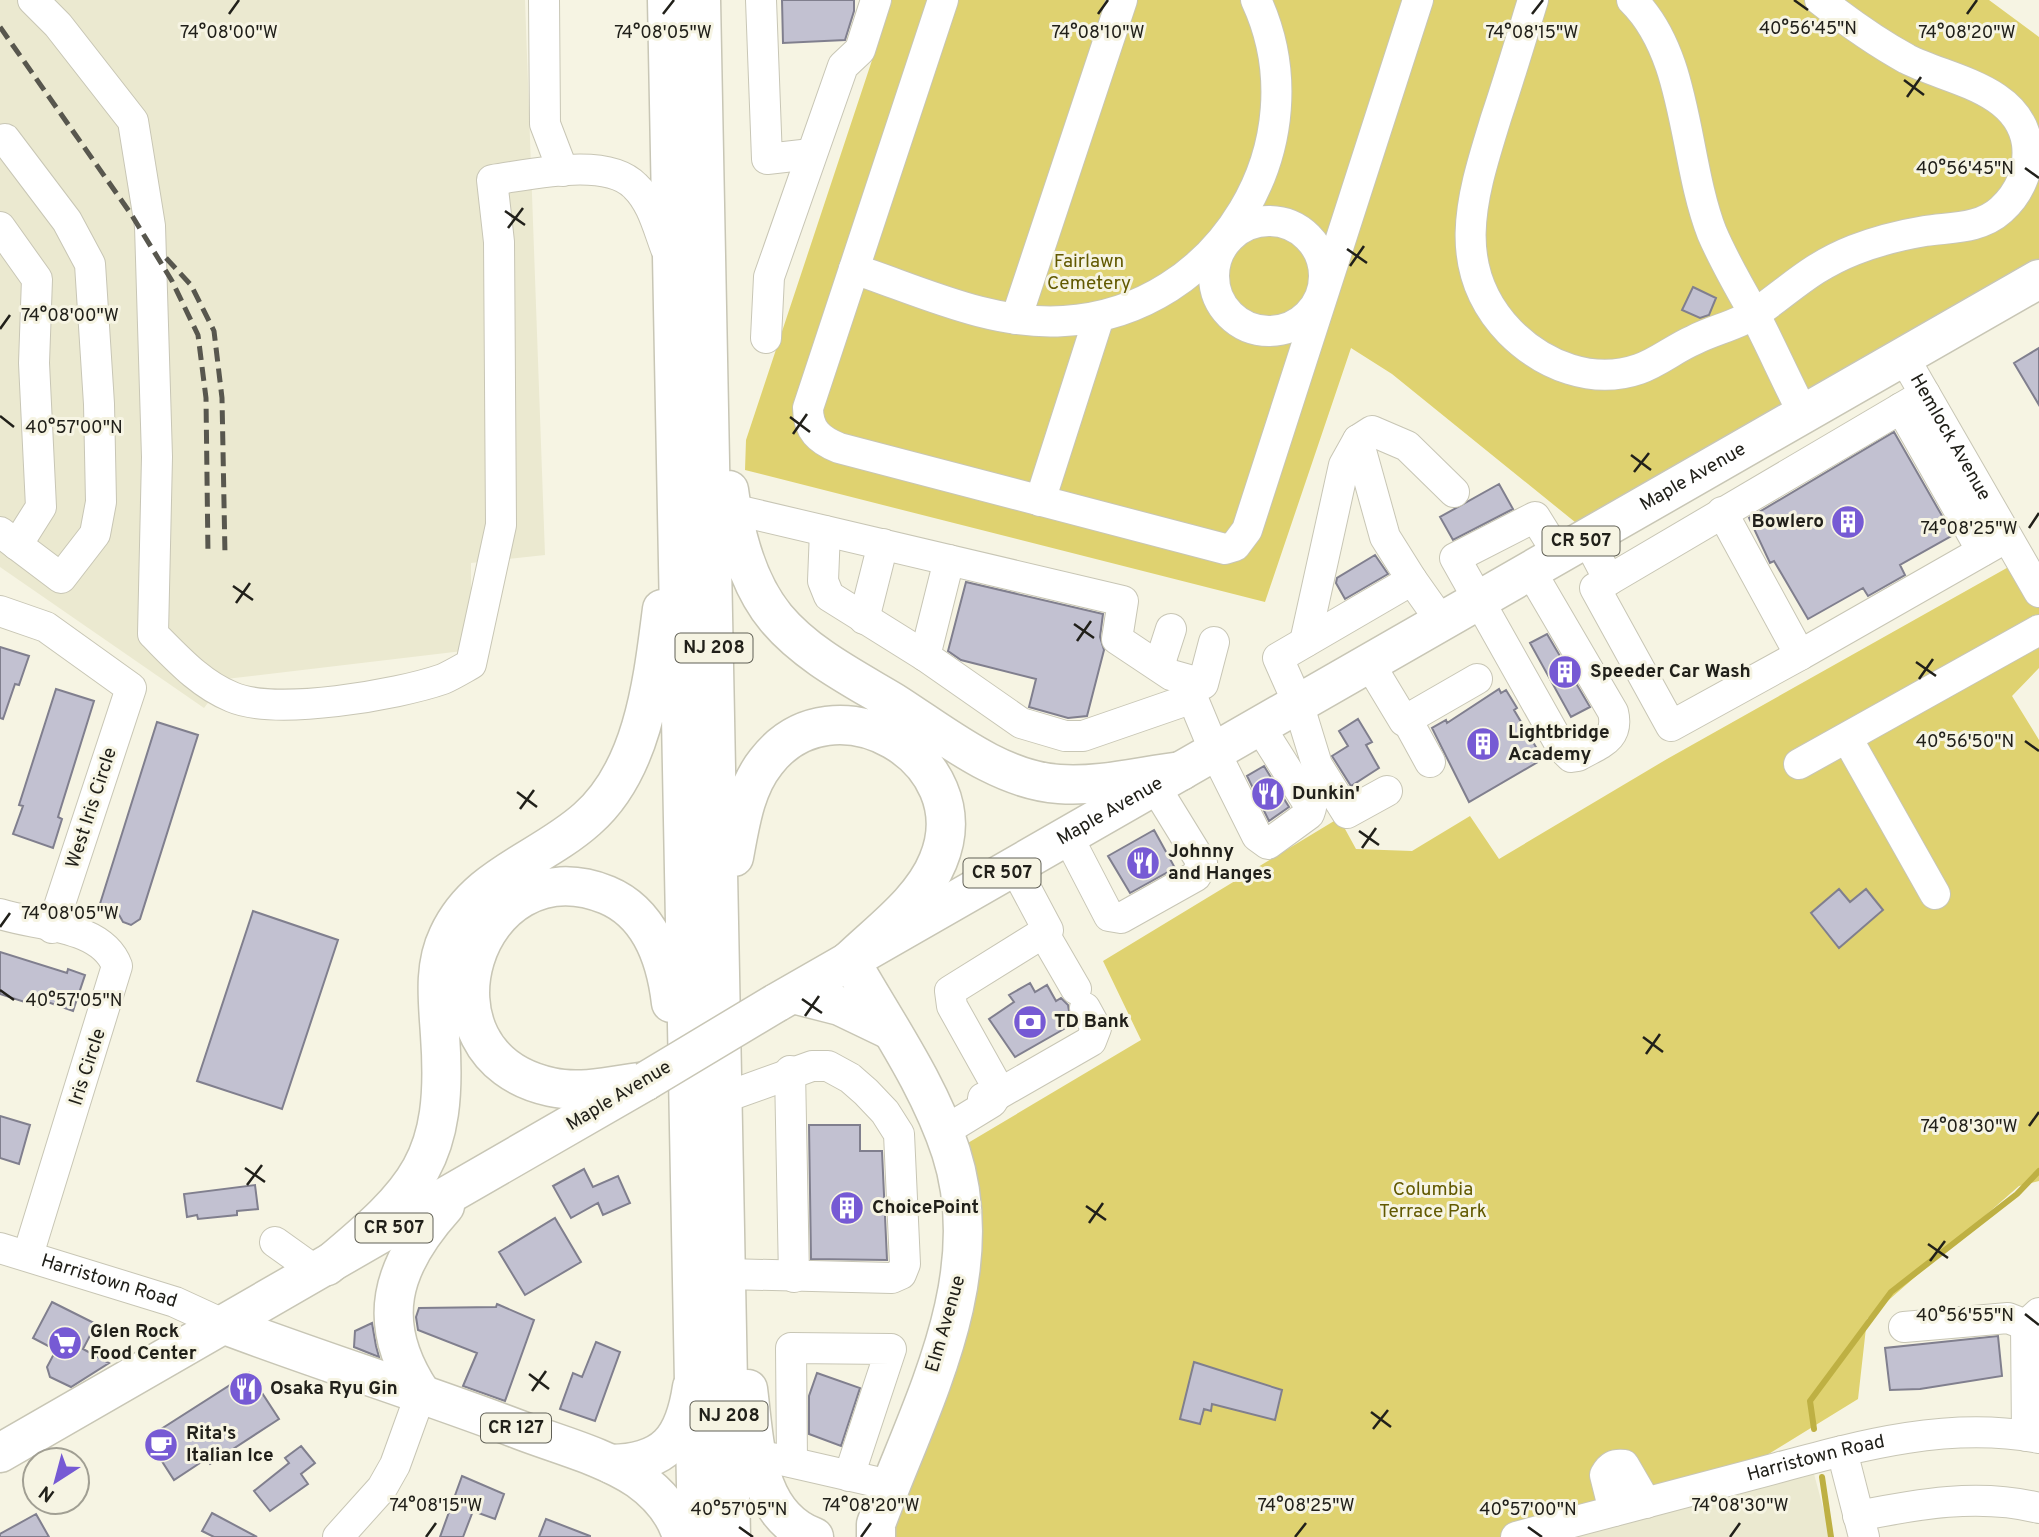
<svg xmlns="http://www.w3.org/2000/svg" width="2039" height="1537" font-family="Overpass,sans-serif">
<rect width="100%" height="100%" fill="#f6f4e3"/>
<!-- built -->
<path fill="#ebe9d0" d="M0,0H525L545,555L471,563V650L226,679L204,708L0,567Z
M1810,1459L1831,1537H1516Z"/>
<!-- green -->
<path fill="#dfd270" d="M892,0H1989L2039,37V279L1591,535L1392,374L1351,348L1265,602L745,470L746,440Z
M2021,560L2039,592V668L2012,696L2039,740V1181L2019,1186L1867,1319L1858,1399L1723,1482L1516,1537H880L946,1338L951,1153L1141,1040L1103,961L1339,818L1356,849L1412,851L1470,816L1499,859L1667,759Z"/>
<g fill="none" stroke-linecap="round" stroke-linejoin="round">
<!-- stream -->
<path stroke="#beb043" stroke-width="6" d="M1814,1429L1810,1401L1891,1292L2017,1194L2039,1171
M1822,1477L1831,1537"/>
</g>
<!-- building -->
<path fill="#c2c1d1" stroke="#807f8e" stroke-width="2" d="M782,0H854V11L845,40L783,43Z
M1693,287L1716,298L1709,315L1700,318L1682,310Z
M2039,348V405L2014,363Z
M1894,432L1953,535L1900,565L1905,575L1868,596L1863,588L1808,619L1774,561L1770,563L1749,518Z
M1499,484L1513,509L1453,540L1440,517Z
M1375,555L1388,574L1345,599L1336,583L1337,578Z
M966,582L1103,614L1100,637L1104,650L1087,716L1068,718L1029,707L1036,679L961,660L948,651Z
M1547,634L1590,707L1571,717L1530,643Z
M0,647L29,656L19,685L15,684L3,719L0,718Z
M56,689L94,701L58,817L62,819L53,848L13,834L23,806L19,805Z
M1499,689L1501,693L1506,690L1517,708L1514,710L1543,759L1469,802L1432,728L1446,720L1447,723Z
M1358,719L1372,742L1366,745L1379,768L1351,786L1332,756L1348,746L1339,731Z
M157,722L198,735L140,919L131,925L123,922L118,913L99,907Z
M1264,766L1289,807L1269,821L1247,776Z
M1154,830L1175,868L1130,893L1108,856Z
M1839,889L1850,902L1866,889L1883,910L1839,948L1811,913Z
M253,911L338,940L282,1109L197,1081Z
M0,952L67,973L68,969L85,975L73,1011L42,1000L40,1007L0,994Z
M1030,983L1035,992L1047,985L1056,1001L1061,998L1068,1005L1070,1017L1067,1018L1071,1025L1015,1057L989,1019L1014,1002L1009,995Z
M0,1116L30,1125L19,1164L0,1158Z
M809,1125H860V1151H882L887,1260L811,1259Z
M584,1169L593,1187L618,1176L630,1203L603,1215L598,1203L571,1218L553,1186Z
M255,1185L258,1209L237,1211V1215L198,1219L197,1215L187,1217L184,1194Z
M555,1218L581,1262L525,1295L499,1252Z
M52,1302L96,1324L83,1349L109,1363L71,1387L50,1377L47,1367L56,1350L33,1338Z
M497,1304L534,1320L505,1401L463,1386L477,1353L418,1330L416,1317L419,1308L496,1307Z
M372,1323L376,1346L379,1357L354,1347L355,1331Z
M1998,1336L2002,1376L1920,1389L1890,1390L1885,1348Z
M596,1342L620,1352L595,1421L560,1409L573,1373L582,1377Z
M1194,1362L1282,1390L1275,1420L1212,1404L1211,1411L1204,1409L1200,1424L1180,1419Z
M249,1373L279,1419L210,1464L206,1459L174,1480L147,1438Z
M817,1373L860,1388L841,1446L809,1434V1396Z
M301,1446L315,1463L301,1474L308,1484L270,1511L254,1491L289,1463L285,1458Z
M462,1476L504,1494L495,1519L473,1511L463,1537H440Z
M212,1513L257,1537H214L202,1531Z
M36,1514L49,1537H0V1534Z
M546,1519L590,1536V1537H539Z"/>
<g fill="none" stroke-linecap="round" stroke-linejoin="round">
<!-- minor casing -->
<g stroke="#c8c6b5" stroke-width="32">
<g id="minor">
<path d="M33,0L58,25L133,121L150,226L157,457L153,634C177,658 200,684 232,697C276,716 397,695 443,679C452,675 462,669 471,664L501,525L499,242L492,180C530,175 606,156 635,186C652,202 658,228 666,249"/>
<path d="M544,0L545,124L563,171"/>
<path d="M761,0L767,159L811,154"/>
<path d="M943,0L808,408C808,430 819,440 839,448L1225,549L1235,546L1247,530L1418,0"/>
<path d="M1533,0C1521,39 1509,79 1496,118C1473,193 1447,267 1510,332C1544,366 1593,385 1639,369C1659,362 1675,348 1694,340C1713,330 1738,325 1756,313C1792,288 1811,267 1854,250C1877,241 1901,235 1925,231C1952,227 1980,229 2001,210C2020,193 2030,169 2027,144C2019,88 1948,80 1907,59C1876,42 1848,22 1820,0"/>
<path d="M1632,0C1689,56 1683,159 1712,233C1724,261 1739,287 1754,313C1771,346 1786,380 1803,413"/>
<path d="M0,141L5,139L67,221L90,264L99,404L101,502L95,534L61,578L0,532"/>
<circle cx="1269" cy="276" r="55"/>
<path d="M0,227L37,279L34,363L41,507L17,545"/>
<path d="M854,269C920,291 992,326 1064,321C1220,312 1322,142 1256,0"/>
<path d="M1016,319L1122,0"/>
<path d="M766,338L769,277L843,66L860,50L876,0"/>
<path id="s1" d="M1903,356L2039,592"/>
<path d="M1901,408L1982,551"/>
<path d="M1358,440L1385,537L1412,580"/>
<path d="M1040,501L1099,317"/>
<path d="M732,509L1123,601L1117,639L1171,675L1203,684L1214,642"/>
<path d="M1722,512L1800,655L2007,537"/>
<path d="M825,531L823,581L829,596L925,656L1021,723L1065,736H1083L1193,698"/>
<path d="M1587,538L1609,580L1925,394"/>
<path d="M1530,570L1613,712C1620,740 1598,744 1578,756L1571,757L1562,748L1455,558L1535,517L1558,554"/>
<path d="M1609,580L1595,588L1671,726L1800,655"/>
<path d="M0,611L46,627L131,688L52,928"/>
<path d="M864,619L883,544"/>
<path d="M1305,642L1344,465L1358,440L1372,431L1407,446L1454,492"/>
<path d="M925,656L949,560"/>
<path d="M1369,663L1404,721L1477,679"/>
<path d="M1159,666L1171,629"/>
<path d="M1185,680L1215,752L1257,836L1268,844L1309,814L1311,808L1260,727"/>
<path d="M1407,720L1430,762"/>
<path d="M1847,738L1935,894"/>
<path d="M1799,764L2039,630"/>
<path d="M1387,791L1347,813L1317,765L1298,703L1278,658L1412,580L1441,621"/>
<path d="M1068,837L1109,916L1121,918L1196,876L1202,863L1154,785"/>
<path d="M0,914C38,926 102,925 117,966L28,1255"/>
<path d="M1043,932L1076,989"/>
<path d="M790,1071L794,1277"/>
<path d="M723,1098L812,1066H828L850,1078L866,1092L885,1112L899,1134L905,1264L901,1274L892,1278L726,1274"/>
<path d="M983,1098L995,1096L1091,1041L1096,1028L1085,1008"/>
<path d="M943,1132L992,1102L999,1090L952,1006L950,991L1048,930L1014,866"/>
<path d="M275,1242L317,1272"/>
<path id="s2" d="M0,1248L175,1302L225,1325"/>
<path d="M1904,1327L2008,1318L2026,1325"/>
<path d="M2027,1436L2026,1325L2039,1313"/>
<path d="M1842,1451L1864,1537"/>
<path d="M772,1458L890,1485"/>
<path d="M792,1462L791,1348L891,1349L849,1476"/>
<path d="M1614,1511L1605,1475C1610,1466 1614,1464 1624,1465L1646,1503"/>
<path d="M1858,1516C1917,1504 1979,1493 2039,1508"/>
<path d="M338,1537L382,1488L395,1465L421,1393"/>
<path id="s3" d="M1516,1537C1593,1517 1670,1496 1747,1476C1842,1451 1940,1419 2039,1438"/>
</g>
</g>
<!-- major casing -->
<g stroke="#c8c6b5" stroke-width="41">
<g id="major">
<path d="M850,960C885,1022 929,1084 951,1152C992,1279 919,1407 876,1524V1537"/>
<path d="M793,994L840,1006L890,1030"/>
<path id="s4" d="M776,1003L2039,279"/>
<path d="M225,1325C323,1362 423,1393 520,1430C559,1445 603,1456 638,1479C659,1494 675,1512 682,1537"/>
<path d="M421,1393C374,1322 391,1266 445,1206"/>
<path d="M0,1453L646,1081"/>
<path d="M611,1464C665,1463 684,1440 692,1387"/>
</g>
</g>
<!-- highway casing -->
<g stroke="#c8c6b5" stroke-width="41">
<path id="highway" d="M667,0L697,1537
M701,0L731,1537
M729,490C735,535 747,583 776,618C807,655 853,678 893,702C942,733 998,780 1059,784C1100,787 1140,776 1181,771
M734,857C740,825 745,788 766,762C833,674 981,758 938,861C922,901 880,931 850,960
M646,1081C616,1085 581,1094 551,1087C406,1056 475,841 607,895C650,913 666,960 671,1003
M327,1266C418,1190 449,1160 440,1035C438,1002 433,967 448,936C476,875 540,861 587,819C644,769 653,679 662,609
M748,1389C755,1443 755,1515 814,1537"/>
</g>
<!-- minor -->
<use href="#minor" stroke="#fff" stroke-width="30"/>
<!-- major -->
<use href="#major" stroke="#fff" stroke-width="38"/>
<!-- highway -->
<use href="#highway" stroke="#fff" stroke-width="38"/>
<!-- rail -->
<path stroke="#58574e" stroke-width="5" stroke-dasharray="14 7" stroke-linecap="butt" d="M0,27L131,214L172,281L198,335L206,398L208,555
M166,258L191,285L214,331L222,398L225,555"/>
<!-- major-bridge casing -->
<g stroke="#c8c6b5" stroke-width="41" stroke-linecap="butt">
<path id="major-bridge" d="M646,1081L776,1003"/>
</g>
<!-- major-bridge -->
<use href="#major-bridge" stroke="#fff" stroke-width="38"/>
</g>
<!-- ticks -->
<path fill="none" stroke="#21201a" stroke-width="2.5" d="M1794,0L1808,10M229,14L239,0M663,14L674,0M1098,14L1108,0M1532,14L1543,0M1967,14L1977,0M1904,80L1924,95M1907,97L1921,77M2025,168L2039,178M505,211L525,225M508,228L523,208M1347,249L1367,263M1350,266L1364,246M0,329L10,315M0,416L14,427M790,417L810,432M793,434L807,414M1631,455L1651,470M1634,472L1649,453M2029,528L2039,513M233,586L253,600M236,603L250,583M1074,624L1094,638M1077,641L1091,621M1916,662L1936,676M1919,679L1933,659M2025,741L2039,751M517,792L537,807M520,809L534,790M1359,831L1379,845M1362,848L1376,828M0,927L10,913M0,990L14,1000M802,999L822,1013M805,1016L819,996M1643,1037L1663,1052M1646,1054L1660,1034M2029,1126L2039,1112M245,1168L265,1182M247,1185L262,1165M1086,1206L1106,1220M1089,1223L1103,1203M1928,1244L1948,1258M1930,1261L1945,1241M2025,1314L2039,1325M529,1374L549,1389M532,1391L546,1371M1371,1412L1391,1427M1373,1429L1388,1410M739,1527L753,1537M1528,1527L1542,1537M426,1537L436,1523M861,1537L871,1523M1295,1537L1306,1523M1730,1537L1740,1523"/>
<!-- icons -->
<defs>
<g id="building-disc" transform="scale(1.75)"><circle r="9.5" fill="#765ad4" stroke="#f6f4e3"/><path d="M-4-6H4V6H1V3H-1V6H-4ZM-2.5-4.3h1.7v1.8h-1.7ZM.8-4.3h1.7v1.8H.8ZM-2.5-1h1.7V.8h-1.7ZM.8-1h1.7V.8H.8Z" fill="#fff"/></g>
<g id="restaurant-disc" transform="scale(1.75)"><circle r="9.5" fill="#765ad4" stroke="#f6f4e3"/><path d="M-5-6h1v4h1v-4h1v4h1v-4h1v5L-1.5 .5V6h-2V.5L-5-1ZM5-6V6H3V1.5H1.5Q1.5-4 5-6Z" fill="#fff"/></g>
<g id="bank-disc" transform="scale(1.75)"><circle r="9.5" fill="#765ad4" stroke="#f6f4e3"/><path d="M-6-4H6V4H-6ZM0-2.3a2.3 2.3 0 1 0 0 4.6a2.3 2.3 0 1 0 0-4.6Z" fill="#fff"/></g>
<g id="supermarket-disc" transform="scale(1.75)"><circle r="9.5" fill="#765ad4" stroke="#f6f4e3"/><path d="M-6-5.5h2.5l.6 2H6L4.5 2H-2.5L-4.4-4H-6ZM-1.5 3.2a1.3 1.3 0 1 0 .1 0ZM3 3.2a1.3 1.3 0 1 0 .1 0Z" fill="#fff"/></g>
<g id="cafe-disc" transform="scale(1.75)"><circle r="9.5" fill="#765ad4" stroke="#f6f4e3"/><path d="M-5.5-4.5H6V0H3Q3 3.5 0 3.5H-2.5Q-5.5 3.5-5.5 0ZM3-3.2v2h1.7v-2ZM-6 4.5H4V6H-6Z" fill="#fff"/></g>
</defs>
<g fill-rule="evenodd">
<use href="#building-disc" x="1848" y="522"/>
<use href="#building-disc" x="1565" y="672"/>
<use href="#building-disc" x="1483" y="744"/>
<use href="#restaurant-disc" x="1268" y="794"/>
<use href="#restaurant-disc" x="1143" y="863"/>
<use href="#bank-disc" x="1030" y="1022"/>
<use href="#building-disc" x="847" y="1208"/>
<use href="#supermarket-disc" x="65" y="1343"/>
<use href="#restaurant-disc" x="246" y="1389"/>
<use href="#cafe-disc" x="161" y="1445"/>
</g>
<g text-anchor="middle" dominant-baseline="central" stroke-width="6" stroke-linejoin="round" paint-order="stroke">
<!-- shield labels -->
<g fill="#f6f4e3" stroke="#616056" stroke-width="2">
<rect x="1542.5" y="526.5" width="77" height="29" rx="5"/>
<rect x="675.5" y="633.5" width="77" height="29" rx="5"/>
<rect x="963.5" y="858.5" width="77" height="29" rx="5"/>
<rect x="355.5" y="1213.5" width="77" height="29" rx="5"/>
<rect x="690.5" y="1401.5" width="77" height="29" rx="5"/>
<rect x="481" y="1413.5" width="70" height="29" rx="5"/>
</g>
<g font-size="18" font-weight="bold" fill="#21201a">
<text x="1581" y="541">CR 507</text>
<text x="714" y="648">NJ 208</text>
<text x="1002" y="873">CR 507</text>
<text x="394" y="1228">CR 507</text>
<text x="729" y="1416">NJ 208</text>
<text x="516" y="1428">CR 127</text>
</g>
<!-- park labels -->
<g font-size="19" fill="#625901" stroke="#f6f4e3">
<text x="1089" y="262">Fairlawn<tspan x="1089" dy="22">Cemetery</tspan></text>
<text x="1433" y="1190">Columbia<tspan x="1433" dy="22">Terrace Park</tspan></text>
</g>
<!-- street labels -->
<g font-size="19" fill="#21201a" stroke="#f6f4e3">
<text stroke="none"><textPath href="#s1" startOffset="94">Hemlock Avenue</textPath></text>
<text stroke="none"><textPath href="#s4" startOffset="1057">Maple Avenue</textPath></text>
<text transform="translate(92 808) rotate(-72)">West Iris Circle</text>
<text stroke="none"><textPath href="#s4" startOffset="385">Maple Avenue</textPath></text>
<text transform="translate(88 1067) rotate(-72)">Iris Circle</text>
<text transform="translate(619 1096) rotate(-31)">Maple Avenue</text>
<text stroke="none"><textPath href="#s2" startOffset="114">Harristown Road</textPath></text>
<text transform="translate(946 1324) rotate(-74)">Elm Avenue</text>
<text stroke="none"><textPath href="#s3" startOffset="310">Harristown Road</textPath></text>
</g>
<!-- poi labels -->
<g font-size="19" font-weight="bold" fill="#21201a" stroke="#f6f4e3" text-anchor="start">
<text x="1824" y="522" text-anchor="end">Bowlero</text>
<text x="1590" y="672">Speeder Car Wash</text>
<text x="1508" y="733">Lightbridge<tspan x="1508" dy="22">Academy</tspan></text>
<text x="1292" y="794">Dunkin'</text>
<text x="1168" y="852">Johnny<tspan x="1168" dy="22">and Hanges</tspan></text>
<text x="1054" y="1022">TD Bank</text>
<text x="872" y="1208">ChoicePoint</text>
<text x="90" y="1332">Glen Rock<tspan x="90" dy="22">Food Center</tspan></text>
<text x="270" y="1389">Osaka Ryu Gin</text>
<text x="186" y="1434">Rita's<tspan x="186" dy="22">Italian Ice</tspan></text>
</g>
</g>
<g font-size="18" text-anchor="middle" fill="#21201a" stroke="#f6f4e3" stroke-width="6" stroke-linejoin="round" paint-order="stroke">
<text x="1808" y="34">40°56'45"N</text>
<text x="663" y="38">74°08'05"W</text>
<text x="1098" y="38">74°08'10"W</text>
<text x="229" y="38">74°08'00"W</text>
<text x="1532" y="38">74°08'15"W</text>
<text x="1967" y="38">74°08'20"W</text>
<text x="1965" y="174">40°56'45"N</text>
<text x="70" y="321">74°08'00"W</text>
<text x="74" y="433">40°57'00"N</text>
<text x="1969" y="534">74°08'25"W</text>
<text x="1965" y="747">40°56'50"N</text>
<text x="70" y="919">74°08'05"W</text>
<text x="74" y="1006">40°57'05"N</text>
<text x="1969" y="1132">74°08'30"W</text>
<text x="1965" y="1321">40°56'55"N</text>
<text x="436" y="1511">74°08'15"W</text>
<text x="871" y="1511">74°08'20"W</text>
<text x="1306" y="1511">74°08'25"W</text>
<text x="1740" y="1511">74°08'30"W</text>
<text x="739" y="1515">40°57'05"N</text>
<text x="1528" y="1515">40°57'00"N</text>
</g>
<!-- north arrow -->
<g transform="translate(56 1481) rotate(216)"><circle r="33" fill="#f6f4e3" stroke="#a19f93" stroke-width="2"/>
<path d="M0-5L12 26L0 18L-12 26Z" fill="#765ad4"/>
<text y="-10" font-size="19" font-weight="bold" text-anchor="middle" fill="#21201a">N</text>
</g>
</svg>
